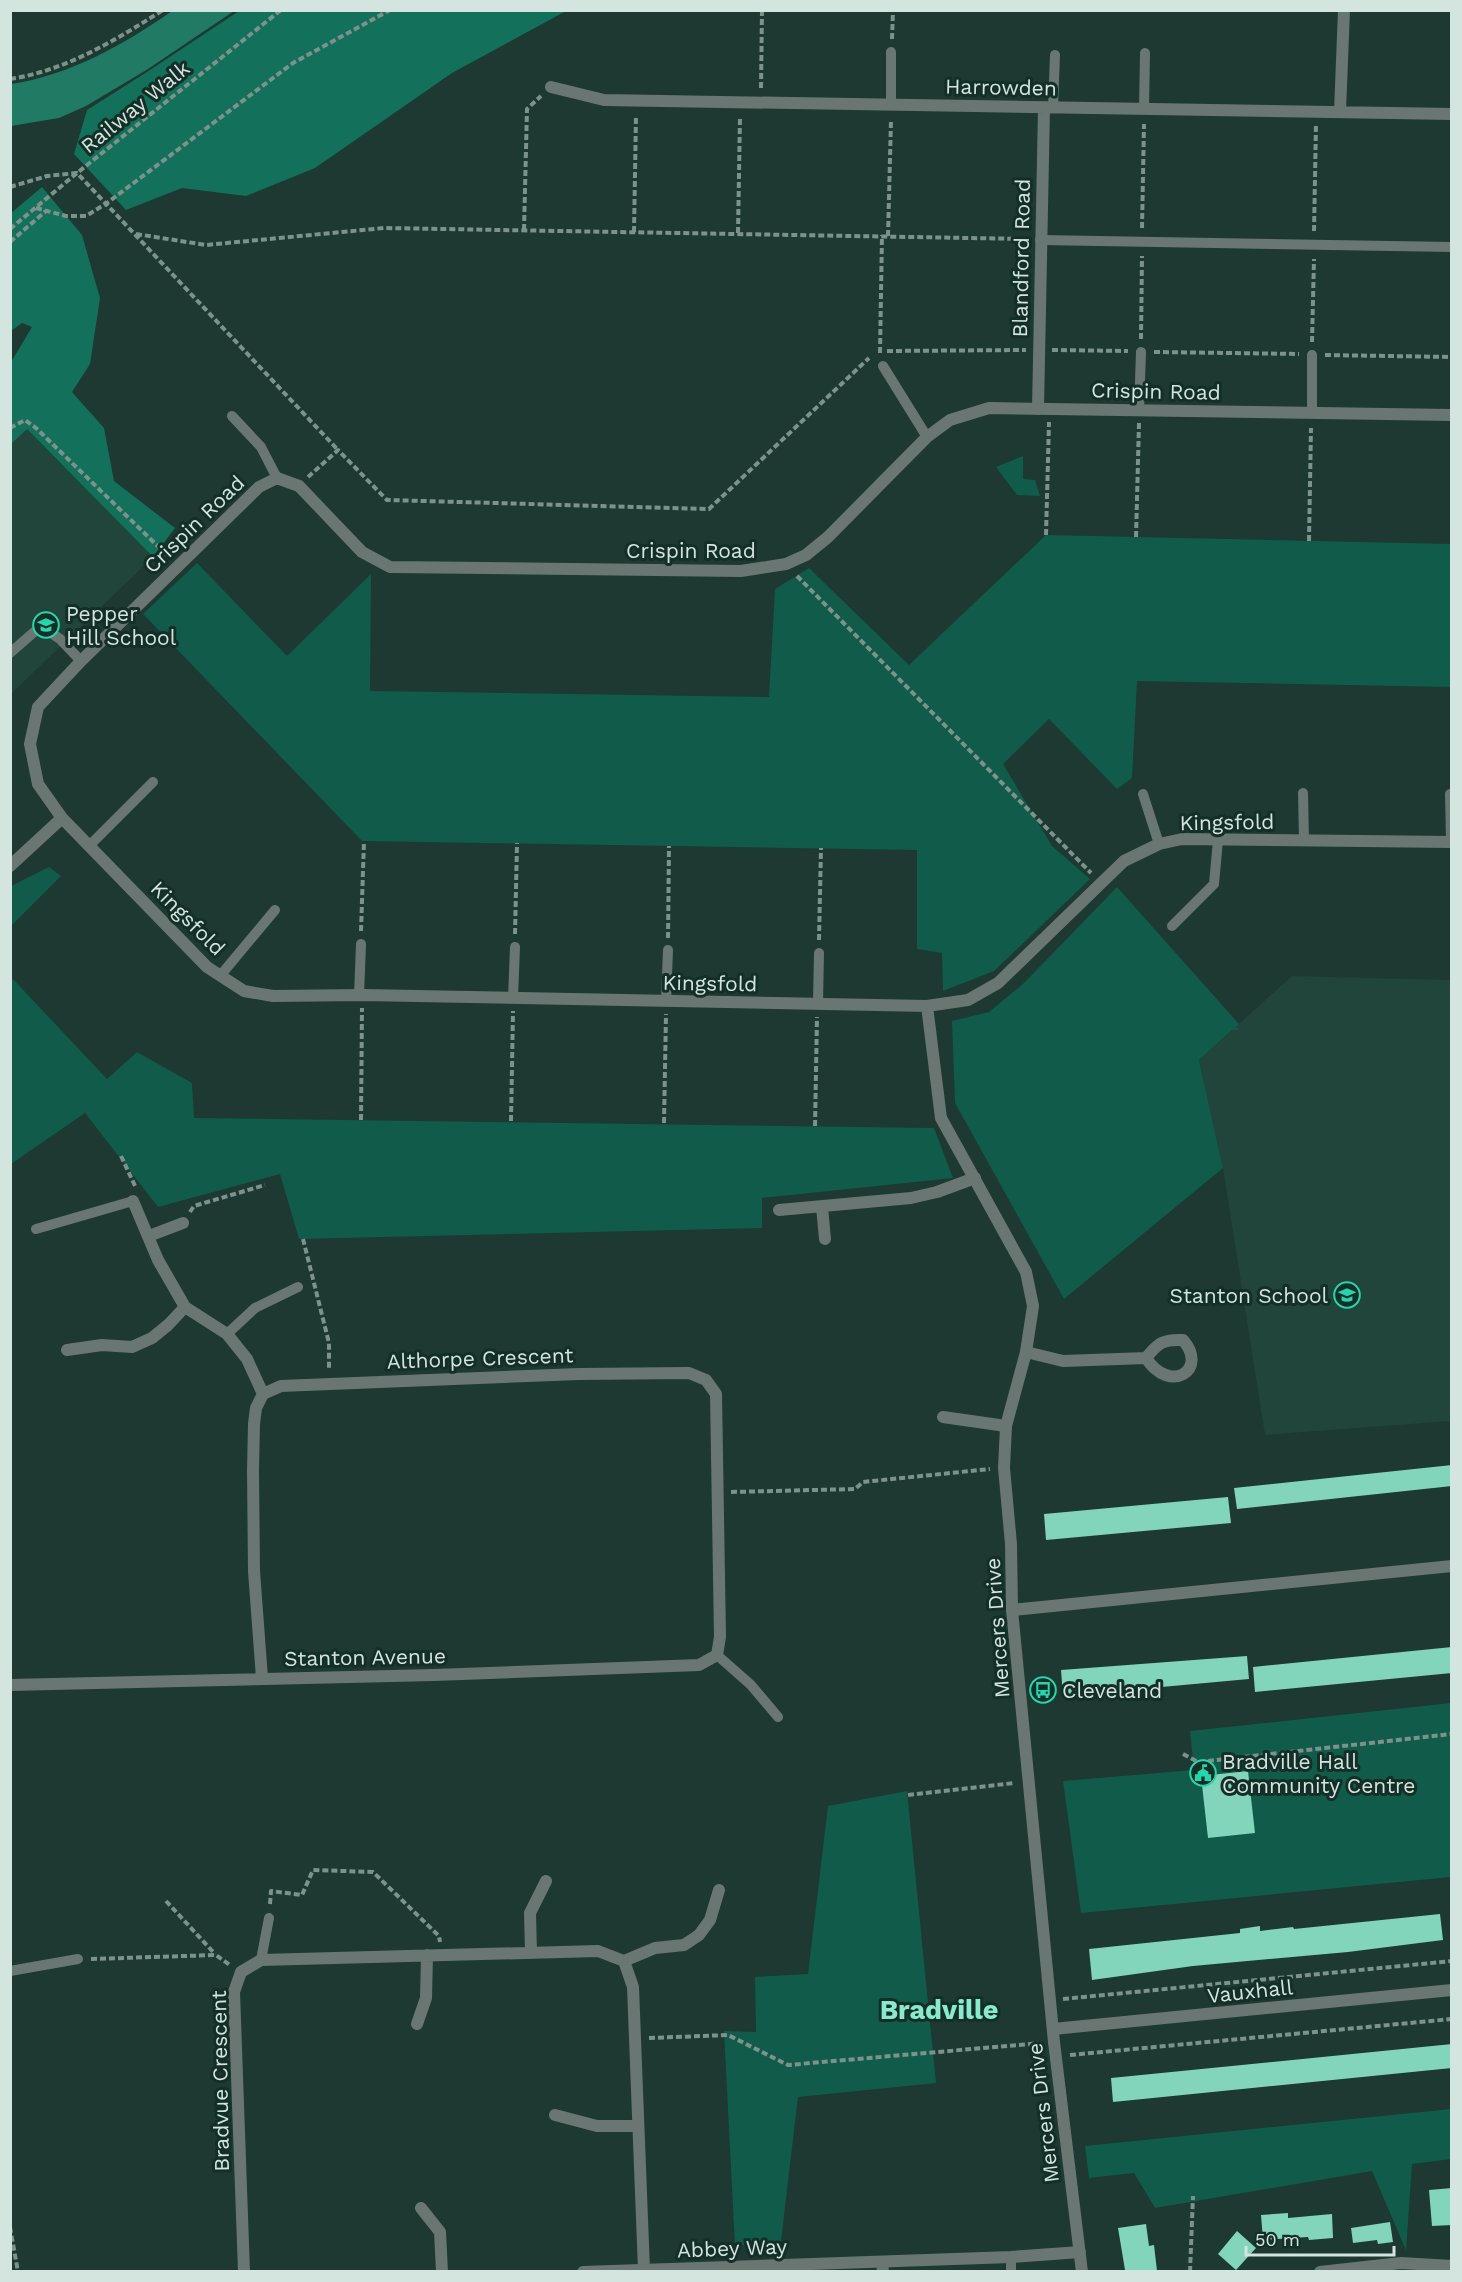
<svg xmlns="http://www.w3.org/2000/svg" width="1462" height="2282" font-family="'Work Sans',sans-serif">
<rect width="100%" height="100%" fill="#1d3931"/>
<!-- built -->
<path fill="#21453b" d="M26,428L153,557L11,694V804L10,444Z
M1292,976L1451,980V1421L1265,1435L1223,1168L1199,1060Z"/>
<!-- green -->
<path fill="#115b4a" d="M1023,456V479L1035,480L1040,496L1017,495L996,467Z
M1046,535L1451,544V687L1137,681L1132,778L1117,789L1049,719L1003,764L1052,846L1090,879L994,971L943,991L942,953L917,949V850L362,841L143,614L197,563L287,656L371,574L370,691L769,697L775,589L809,568L909,665Z
M49,867L61,876L11,926V886Z
M1117,887L1239,1024L1236,1027L1239,1030H1232L1199,1060L1223,1168L1064,1299L955,1103L952,1021L989,1012L1024,983Z
M11,977L107,1079L137,1052L192,1083L194,1118L934,1128L953,1178L762,1198V1228L299,1239L280,1174L158,1207L85,1113L11,1164Z
M1451,1703V1877L1081,1913L1063,1781L1194,1770L1190,1731Z
M907,1791L936,2083L798,2097L781,2241L735,2246L724,2031L756,2032L755,1977L808,1974L828,1806Z
M1451,2109V2159L1412,2164L1406,2250L1372,2171L1155,2208L1134,2173L1089,2178L1085,2146Z"/>
<!-- forest -->
<path fill="#13705b" d="M239,11V10L566,11L452,73L315,168L246,196L182,188L126,210L74,154L87,110L147,72Z
M42,187L82,235L100,298L90,364L72,392L104,428L114,481L175,528L153,557L27,429L11,444V362L32,327L22,323L11,331V213Z"/>
<!-- water -->
<path fill="#217a64" d="M172,11H234L148,69L86,106L59,118L11,126V84C68,76 125,44 172,11Z"/>
<!-- building -->
<path fill="#82d4bb" d="M1452,1465V1486L1237,1509L1234,1488Z
M1228,1497L1231,1523L1046,1540L1044,1514Z
M1452,1647V1673L1255,1692L1253,1667Z
M1247,1656L1249,1679L1063,1696L1061,1670Z
M1248,1771L1255,1833L1208,1838L1201,1776Z
M1440,1914L1443,1940L1348,1952L1193,1966L1092,1980L1089,1949L1240,1933V1929L1260,1926V1931L1293,1927L1294,1929Z
M1452,2044V2068L1113,2102L1111,2078Z
M1452,2188V2225L1432,2226L1429,2190Z
M1288,2213V2218L1332,2214L1333,2238L1309,2240L1308,2237L1263,2240L1261,2215Z
M1390,2222L1393,2242L1378,2244L1377,2240L1353,2243L1351,2228Z
M1146,2224L1149,2246L1154,2245L1157,2271L1125,2270L1118,2228Z
M1237,2231L1256,2248L1236,2270L1218,2254Z"/>
<g fill="none" stroke-linecap="round" stroke-linejoin="round">
<!-- path -->
<path stroke="#7d928b" stroke-width="4" stroke-dasharray="6 3" stroke-linecap="butt" d="M892,39L893,10
M10,79C65,71 116,40 163,10
M761,88L762,10
M10,187L47,176L77,173L338,450
M36,208L66,216H86L107,203L293,63L390,10
M1142,228L1144,124
M10,229L77,173L281,10
M524,230L527,109L541,96
M1314,231L1316,124
M634,232L636,116
M738,233L740,117
M136,234L206,245L384,228L1028,239
M888,236L891,120
M10,242L46,211
M1141,339L1142,256
M1312,342L1314,259
M1052,350L1128,351
M887,351L1026,350
M1154,352L1299,354
M880,353L882,235
M1325,355L1452,357
M10,428L25,420L36,428L169,557
M308,477L338,450L387,500L709,509L869,358
M1046,535L1049,422
M1136,537L1139,423
M1309,541L1311,428
M797,576L1091,873
M361,931L364,841
M515,934L517,843
M668,938L669,846
M819,940L821,848
M361,1120L362,1008
M511,1121L513,1011
M664,1123L666,1014
M815,1126L817,1017
M121,1156L136,1188
M190,1212L194,1206L265,1185
M303,1239L329,1343V1369
M731,1492L855,1489L863,1482L990,1469
M1183,1754L1198,1762L1452,1734
M908,1795L1014,1783
M166,1901L215,1954
M270,1904L271,1891L302,1895L313,1870L373,1872L439,1936L440,1942
M91,1959L216,1955L230,1965
M1063,1999L1452,1961
M649,2038L728,2035L788,2065L1041,2043
M1070,2055L1452,2019
M10,2227L18,2272
M1190,2272L1193,2196"/>
<!-- service -->
<path stroke="#6a7672" stroke-width="10" d="M891,104V52
M1053,108L1055,55
M1144,109L1145,53
M1040,240L1452,247
M1312,355V412
M883,366L927,437
M1139,410L1141,352
M232,416L261,447L277,478
M10,653L41,626L60,639L81,661
M1303,793L1304,841
M1143,794L1159,844
M1450,794L1451,842
M89,846L153,782
M1172,926L1214,884L1218,840
M220,976L275,910
M359,995L361,944
M513,998L515,947
M666,1001L668,950
M818,1004L819,953
M36,1229L133,1201
M227,1334L255,1308L298,1287
M717,1655L751,1685L778,1717
M261,1960L269,1918
M10,1971L78,1959
M1011,2257V2272"/>
<!-- minor -->
<path stroke="#6a7672" stroke-width="12" d="M551,87L604,100L1452,114
M1340,112L1344,10
M1038,409L1044,108
M133,1201L158,1260L185,1307L227,1334L247,1359L263,1394
M822,1207L825,1239
M779,1210L911,1198L937,1192L975,1178
M149,1236L183,1223
M67,1350L102,1345L132,1347L152,1338L168,1325L185,1307
M1026,1352L1063,1361L1146,1358C1158,1343 1163,1339 1183,1340C1209,1370 1170,1395 1146,1358
M943,1417L1006,1426
M1012,1610L1452,1566
M10,1685L434,1675L699,1665L717,1655L720,1637L716,1394L706,1380L689,1373L579,1374L281,1386L263,1394L256,1408L254,1424L253,1470L254,1571L262,1678
M531,1953L530,1913L546,1881
M624,1961L655,1948L684,1945L699,1935L710,1920L719,1890
M417,2024L426,1998L427,1955
M1053,2029L1452,1990
M555,2115L597,2126H638
M421,2208L440,2232L442,2272
M882,2262L883,2272
M244,2272L234,1992L241,1972L261,1960L598,1951L624,1961L633,1987L644,2270
M1320,2272L1401,2263L1452,2266"/>
<!-- tertiary -->
<path stroke="#6a7672" stroke-width="12" d="M1452,415L989,408L950,420L927,437L828,537L806,555L786,564L741,571L390,567L362,552L299,486L277,478L259,487L81,661L38,707L30,744L38,784L62,818L207,967L244,991L273,996L363,995L927,1006L968,1000L998,983L1124,861L1159,844L1182,839L1452,842
M10,866L62,818
M927,1006L941,1118L1026,1272L1033,1306L1026,1352L1006,1426L1004,1468L1011,1544L1012,1610L1054,2042L1082,2272
M583,2272L1011,2257L1080,2252"/>
</g>
<!-- icons -->
<defs>
<g id="school-ring" transform="scale(1.35)"><circle r="9.5" fill="#132f27" stroke="#26d5ae" stroke-width="1.5"/><path d="M0-5L7-2L0 1L-7-2ZM-4 1L0 2.5L4 1V4Q0 6-4 4Z" fill="#26d5ae"/></g>
<g id="bus-ring" transform="scale(1.35)"><circle r="9.5" fill="#132f27" stroke="#26d5ae" stroke-width="1.5"/><path d="M-5-6H5V4H4V6H2V4H-2V6H-4V4H-5ZM-3.5-4V0h7V-4ZM-3.5 1.2v1.5H-2V1.2ZM2 1.2v1.5H3.5V1.2Z" fill="#26d5ae"/></g>
<g id="civic-ring" transform="scale(1.35)"><circle r="9.5" fill="#132f27" stroke="#26d5ae" stroke-width="1.5"/><path d="M-.6-6.5H3V-4.5H.6V-3L4-1V1h2V6H-6V1h2V-1L-.6-3ZM-1.2 2.5V6h2.4V2.5Z" fill="#26d5ae"/></g>
</defs>
<g fill-rule="evenodd">
<use href="#school-ring" x="46" y="625"/>
<use href="#school-ring" x="1347" y="1295"/>
<use href="#bus-ring" x="1043" y="1690"/>
<use href="#civic-ring" x="1203" y="1773"/>
</g>
<g text-anchor="middle" dominant-baseline="central" stroke-width="6" stroke-linejoin="round" paint-order="stroke">
<!-- street labels -->
<g font-size="21" fill="#d4e4de" stroke="#132f27">
<text transform="translate(1001 87) rotate(1)">Harrowden</text>
<text transform="translate(135 107) rotate(-39)">Railway Walk</text>
<text transform="translate(1021 258) rotate(-89)">Blandford Road</text>
<text transform="translate(1156 391) rotate(1)">Crispin Road</text>
<text transform="translate(194 524) rotate(-44)">Crispin Road</text>
<text x="691" y="550">Crispin Road</text>
<text transform="translate(1227 822) rotate(-1)">Kingsfold</text>
<text transform="translate(188 918) rotate(45)">Kingsfold</text>
<text transform="translate(710 983) rotate(1)">Kingsfold</text>
<text transform="translate(480 1358) rotate(-2)">Althorpe Crescent</text>
<text transform="translate(997 1628) rotate(-94)">Mercers Drive</text>
<text transform="translate(365 1657) rotate(-1)">Stanton Avenue</text>
<text transform="translate(1250 1991) rotate(-6)">Vauxhall</text>
<text transform="translate(220 2081) rotate(-91)">Bradvue Crescent</text>
<text transform="translate(1043 2113) rotate(-97)">Mercers Drive</text>
<text transform="translate(732 2248) rotate(-2)">Abbey Way</text>
</g>
<!-- poi labels -->
<g font-size="21" fill="#d4e4de" stroke="#132f27" text-anchor="start">
<text x="66" y="613">Pepper<tspan x="66" dy="24">Hill School</tspan></text>
<text x="1328" y="1295" text-anchor="end">Stanton School</text>
<text x="1062" y="1690">Cleveland</text>
<text x="1222" y="1761">Bradville Hall<tspan x="1222" dy="24">Community Centre</tspan></text>
</g>
<!-- district labels -->
<g font-size="27" font-weight="bold" fill="#8aeacd" stroke="#132f27">
<text x="939" y="2010">Bradville</text>
</g>
</g>
<!-- border -->
<rect width="1462" height="2282" fill="none" stroke="#d4e4de" stroke-width="24"/>
<!-- scale -->
<path d="M1246 2246v9h148v-9" fill="none" stroke="#d4e4de" stroke-width="3"/>
<text x="1255" y="2246" font-size="18" fill="#d4e4de" stroke="#132f27" stroke-width="4.5" paint-order="stroke">50 m</text>
</svg>
